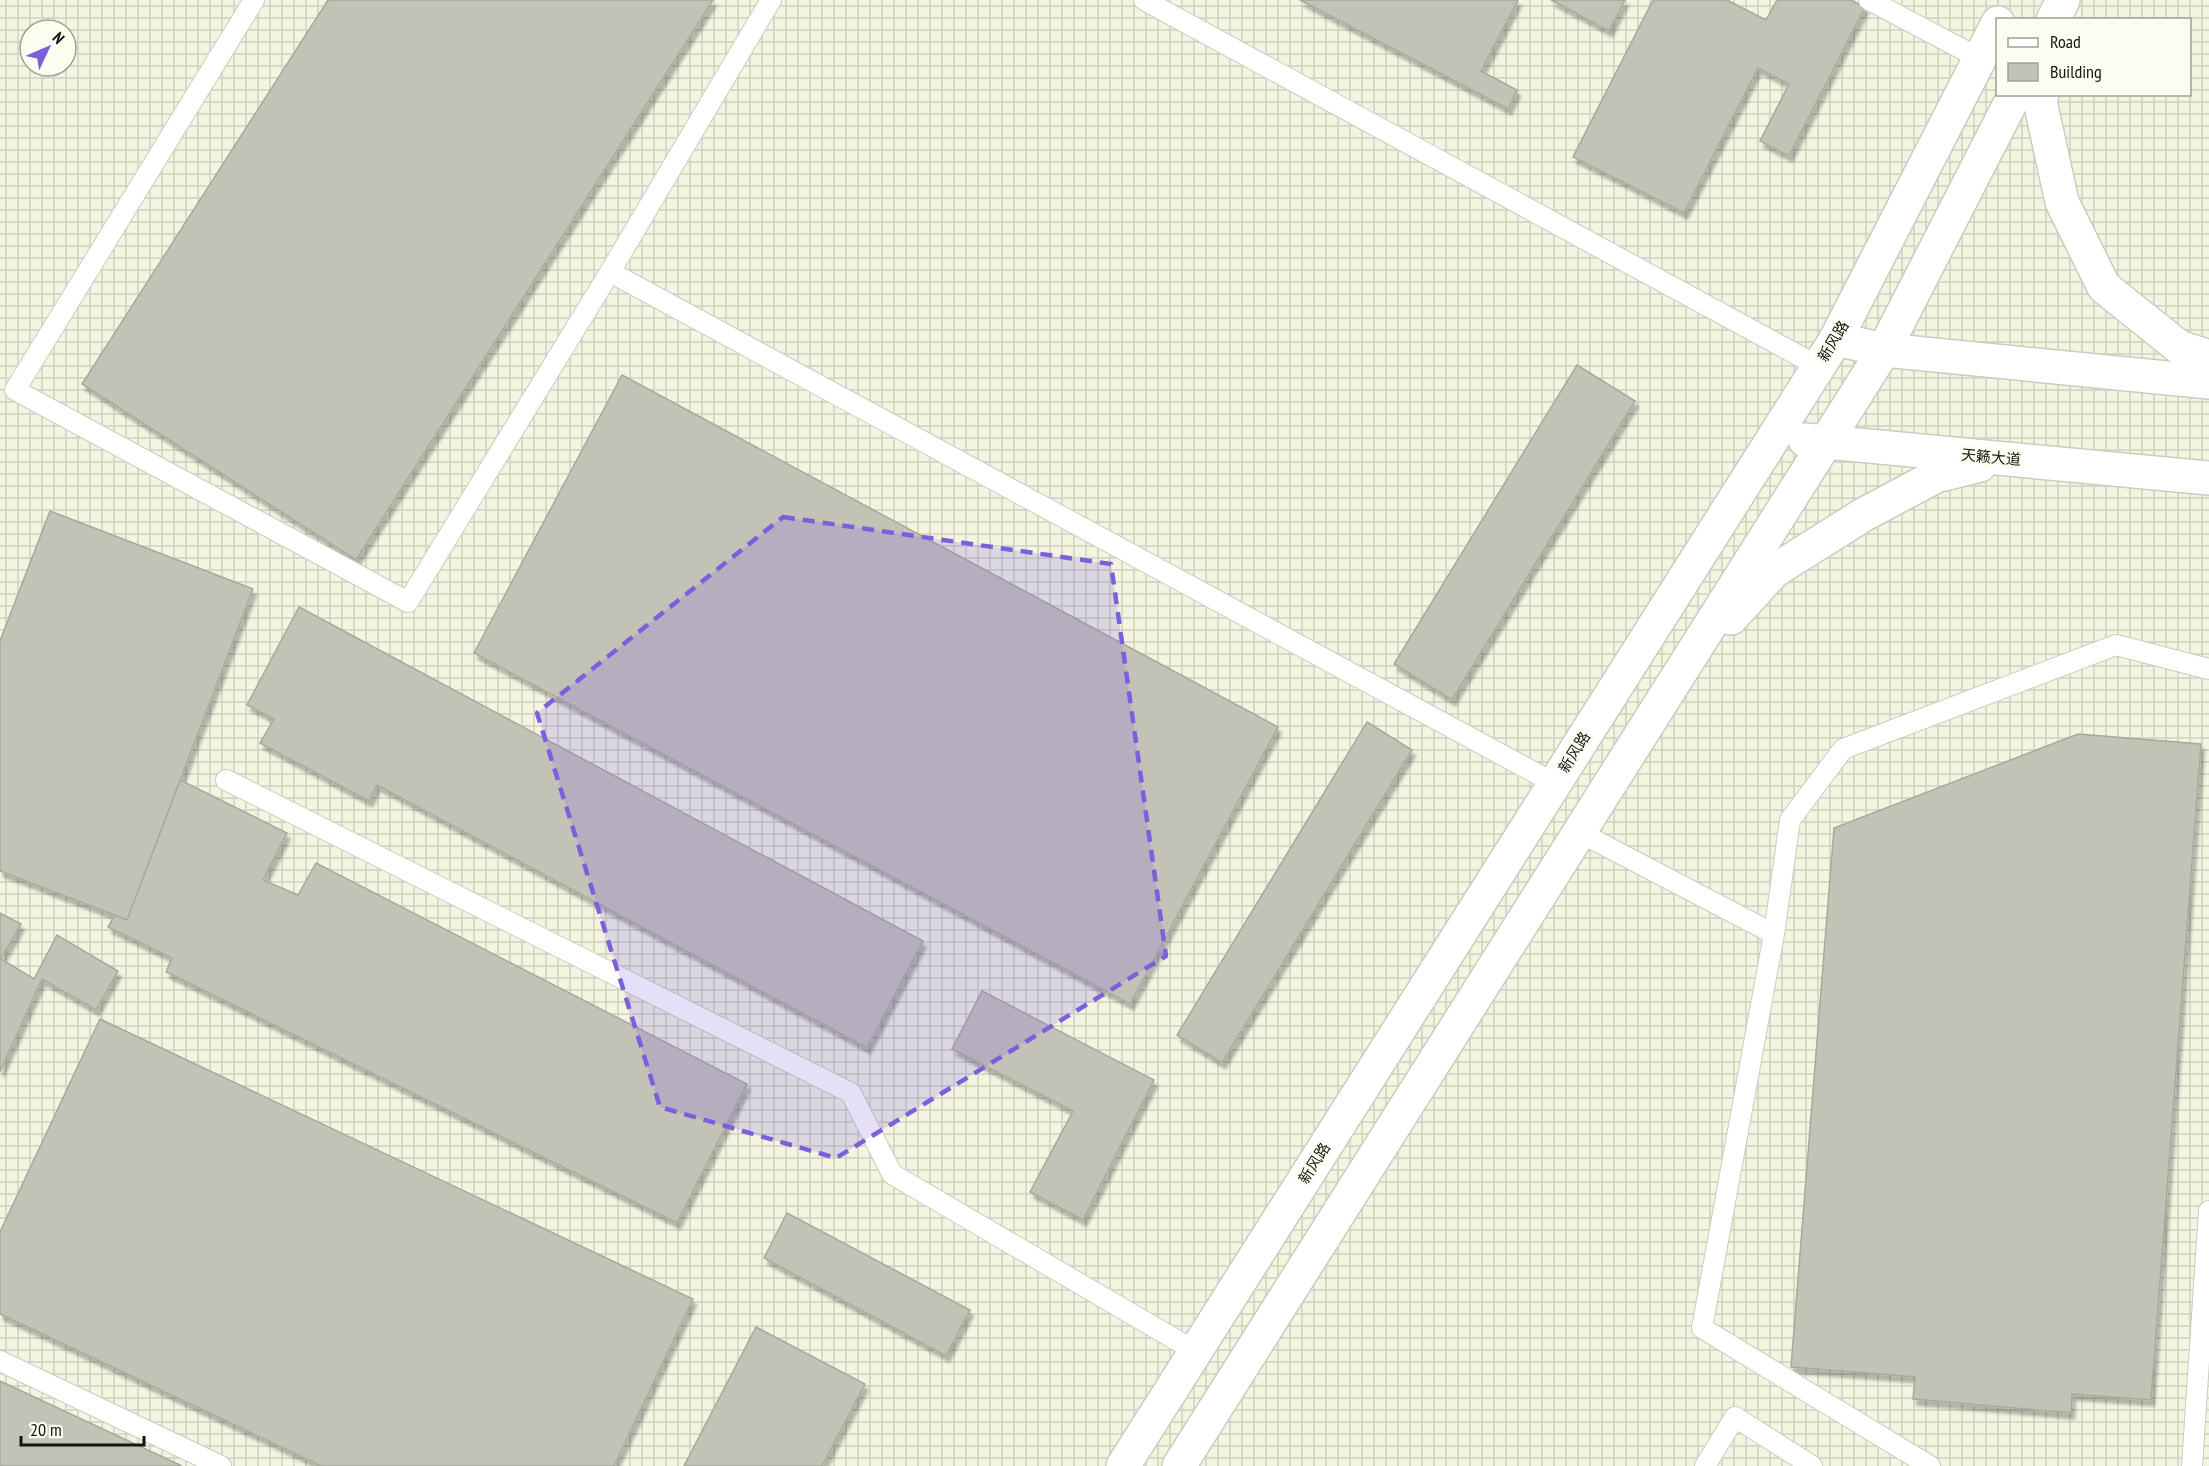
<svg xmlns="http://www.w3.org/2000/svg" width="2209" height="1466" font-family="'PT Sans Narrow','Noto Sans SC',sans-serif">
<defs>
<pattern id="industrial-grid" width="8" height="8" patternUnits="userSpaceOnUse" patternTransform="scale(1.5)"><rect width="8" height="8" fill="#f3f5e1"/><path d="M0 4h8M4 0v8" fill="none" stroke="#cfd1c0"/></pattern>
<filter id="shadow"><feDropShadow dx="3.5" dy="6" stdDeviation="1.5" flood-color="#0004"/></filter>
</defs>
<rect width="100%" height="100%" fill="#fcfdf1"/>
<!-- industrial -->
<path fill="url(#industrial-grid)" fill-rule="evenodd" d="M0,0H2209V1466H0ZM1998,20H2190V94H1998ZM30,30H66V66H30Z"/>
<!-- building -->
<path fill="#c2c2b7" stroke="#a8a99d" stroke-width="1.5" filter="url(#shadow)" d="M328,0H713L356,560L82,384Z
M1300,0H1518L1481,71L1517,90L1508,109Z
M1551,0H1625L1609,31Z
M1653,0H1727L1766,20L1777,0H1851L1865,7L1789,156L1760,141L1789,84L1758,68L1684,213L1573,157Z
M1577,365L1635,401L1452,700L1394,664Z
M622,375L1278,727L1130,1004L474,653Z
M50,511L253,589L127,920L0,871V641Z
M299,607L923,941L867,1048L377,785L369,801L260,743L274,719L247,705Z
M1367,722L1412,750L1222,1063L1177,1035Z
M2078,734L2201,744L2151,1400L2072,1394L2071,1413L1913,1399L1915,1377L1791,1367L1834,828Z
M180,780L287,833L263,880L298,895L316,863L747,1084L677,1223L166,972L172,958L108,927L115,915L127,920Z
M0,913L21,924L1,959L34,979L57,935L118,971L96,1010L42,979L0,1072Z
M982,991L1154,1080L1083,1220L1030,1192L1073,1111L952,1049Z
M100,1019L693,1299L614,1466H321L0,1314V1232Z
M787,1213L970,1310L946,1356L764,1258Z
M756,1327L865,1384L822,1466H684Z
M0,1381L182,1466H0Z"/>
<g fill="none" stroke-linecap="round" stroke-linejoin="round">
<!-- service casing -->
<g stroke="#cbccc0" stroke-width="22">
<path id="service" d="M254,0L15,390L408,602L610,272L771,0
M1144,0L1818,366
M1869,0L1979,58
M610,272L1554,783
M226,780L851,1093L892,1174L1195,1351
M1579,832L1774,934L1702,1328L1930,1466
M1774,934L1790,820L1843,749L2116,645L2209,669
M0,1361L221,1466
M1705,1466L1735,1417L1812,1466
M2192,1466L2209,1211"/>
</g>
<!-- tertiary casing -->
<g stroke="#cbccc0" stroke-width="36">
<path id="tertiary" d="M2053,20L2063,0
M2042,94L2040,101L2062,202L2104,287L2179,347L2209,357
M1836,339L1998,23
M1884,350L2015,94"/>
</g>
<!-- secondary casing -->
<g stroke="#cbccc0" stroke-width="36">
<path id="secondary" d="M1805,440L2209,478
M1731,618L1774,571L1863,515L1936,476L1980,465
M1123,1466L1836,339L1884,350L2209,382
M1179,1466L1884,350"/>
</g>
<!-- service -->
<use href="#service" stroke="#fff" stroke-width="20"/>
<!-- tertiary -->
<use href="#tertiary" stroke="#fff" stroke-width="33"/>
<!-- secondary -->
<use href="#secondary" stroke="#fff" stroke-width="33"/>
</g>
<!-- marked area -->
<path fill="#7c5fda" fill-opacity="0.2" stroke="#7c5fda" stroke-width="4.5" stroke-dasharray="12 8" stroke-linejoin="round" d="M783,517L1111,564L1166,956L836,1158L660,1107L537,713Z"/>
<g text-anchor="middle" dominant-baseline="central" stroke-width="6" stroke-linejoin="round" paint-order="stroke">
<!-- street labels -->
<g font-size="15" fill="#141410" stroke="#fcfdf1">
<text transform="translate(1833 341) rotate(-59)">新风路</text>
<text transform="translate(1991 457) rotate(5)">天籁大道</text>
<text transform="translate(1574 752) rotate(-58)">新风路</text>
<text transform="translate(1314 1163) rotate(-58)">新风路</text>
</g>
</g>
<!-- legend -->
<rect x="1996" y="18" width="195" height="78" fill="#fcfdf1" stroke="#9fa097" stroke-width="1.5"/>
<rect x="2008" y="38" width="30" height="9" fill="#ffffff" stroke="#9fa097" stroke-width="1.5"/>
<text x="2050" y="48" font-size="18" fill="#141410">Road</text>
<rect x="2008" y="63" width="30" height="18" fill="#c2c2b7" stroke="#9fa097" stroke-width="1.5"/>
<text x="2050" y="78" font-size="18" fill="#141410">Building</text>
<!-- north arrow -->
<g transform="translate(48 48) rotate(46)"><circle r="28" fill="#fcfdf1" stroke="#9fa097" stroke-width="1.5"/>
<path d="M0-4.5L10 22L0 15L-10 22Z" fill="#7c5fda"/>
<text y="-9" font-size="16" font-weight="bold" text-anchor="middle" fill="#141410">N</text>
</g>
<!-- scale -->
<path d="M21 1436v9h123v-9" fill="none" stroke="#141410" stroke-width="3"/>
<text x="30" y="1436" font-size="18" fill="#141410" stroke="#fcfdf1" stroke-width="4.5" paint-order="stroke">20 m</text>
</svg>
